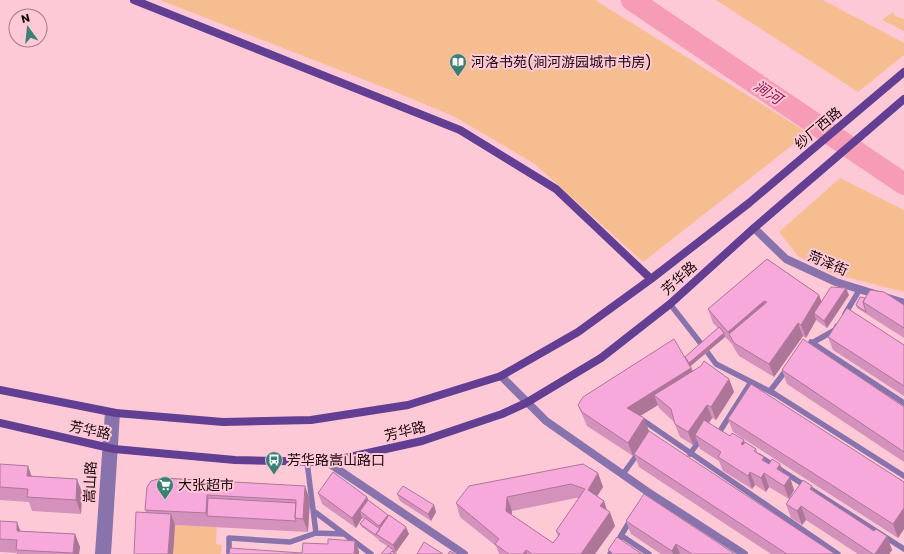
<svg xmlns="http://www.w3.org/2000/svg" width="904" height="554" font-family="Poppins,'Noto Sans SC',sans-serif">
<rect width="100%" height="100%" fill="#fec9d7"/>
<!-- green -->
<path fill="#f6be90" d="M160,0H595L808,133L643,262L535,164L453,116L388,89Z
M716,0H823L904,43V55L858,92Z
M893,12L895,16L904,19V31L882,20Z
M840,178L904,210V292L833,274L798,256L779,232Z
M175,525L217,527L216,544L222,545L221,554H173Z"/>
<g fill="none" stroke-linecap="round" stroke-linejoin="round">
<!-- river -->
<path stroke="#f69cb6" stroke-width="22" d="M632,0L904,184"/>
<!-- lane -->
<path stroke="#8973ad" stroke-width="5.5" d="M670,304L702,345
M845,314L860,289
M811,342L904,403
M803,348L835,330L837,326
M708,353L716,364L775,394L904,476
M770,391L787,369
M644,421L838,554
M720,431L751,382
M690,454L702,437
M759,456L904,549
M307,462L316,533
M623,474L639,452
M315,512L371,554
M622,536L649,554
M229,554V538L290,542L316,533L344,534
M610,554L631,519"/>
<!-- street -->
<path stroke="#8973ad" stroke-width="8" d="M754,228L786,259L836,282L904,303
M501,376L546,421L648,492L744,554
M327,462L464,554
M99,554L109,412
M107,554L116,413"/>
<!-- secondary -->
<path stroke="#633f94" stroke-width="8" d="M134,0L460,130L556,189L651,279
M0,390L116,413L223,422L311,420L408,405L501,376L578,332L651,279L749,203L904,72
M0,423L114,449L235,460L327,462L422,441L502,414L526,403L601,358L670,304L754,228L904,99"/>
</g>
<!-- wall -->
<path fill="#d491bc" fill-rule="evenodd" d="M767,259L819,295L821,302L849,295L827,328L816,320L806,338L803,336L774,377L739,356L734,348L732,344L725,337L691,366L693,371L729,379L734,392L716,420L712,418L709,423L730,436L745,442L756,449L757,452L766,462L783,473L794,490L789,499L769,487L766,492L755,485L752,489L723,471L719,461L700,449L697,440L693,445L680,437L674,422L659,408L658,405L640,416L649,431L633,456L587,426L578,405L685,357L718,328L713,323L708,309Z
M860,297L904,305V338L857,308L856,305Z
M828,337L904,345V396L833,350Z
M782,370L904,407V462L787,384Z
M728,419L904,482V529L898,538L733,432Z
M634,454L835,554H771L639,467Z
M0,464L32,476L82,492L81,514L32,511L29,502L0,500Z
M598,473L603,487L597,496L604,501L607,510L615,526L595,554H499L496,546L460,517L456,503ZM576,498H579L556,531L558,536L553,543L512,515V511Z
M147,487L310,500L308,532L175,525L173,554H134L146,513L145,510Z
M814,492L874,531L887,536L892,550L889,554H858L806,520L802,525L791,518L786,504Z
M318,493L367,497L368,500L388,515V516L409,534L396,552H395L396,553L387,546L379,541L378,538V539L362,527L360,524L364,519L362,518L356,528L322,504Z
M397,494L434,505L436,512L431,521L400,501Z
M0,521L20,531L75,534L80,547L79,554H17V553L0,552Z
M626,521L735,554H661L631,534Z"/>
<!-- shaded-wall -->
<path fill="#ad7699" d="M846,288L849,295L827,328L824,321Z
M819,295L824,308L814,313L816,320L806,338L801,325Z
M764,301L769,314L730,336L728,332Z
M798,323L803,336L774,377L769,364Z
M724,333L725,337L688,368L687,365Z
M691,368L696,381L654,395L658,405L632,421L627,408Z
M729,379L734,392L716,420L711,407Z
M707,405L712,418L699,438L695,435L697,440L693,445L688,432Z
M644,418L649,431L633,456L628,443Z
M744,440L749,453L741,444Z
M764,457L769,470L762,460Z
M780,464L785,478L777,469Z
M28,466L33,480L27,476Z
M750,472L755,485L752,489L748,476Z
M598,473L603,487L592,504L588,490Z
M764,473L769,487L766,492L761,478Z
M790,477L794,490L789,499L784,486Z
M77,479L82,492L81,514L76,500Z
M305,486L310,500L308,532L303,519Z
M812,486L817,500L810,489Z
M207,495L212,508L207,516L206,513Z
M367,497L371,507L360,511L362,518L356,528L352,518Z
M507,497L512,511L511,524L506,511Z
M604,501L608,514L610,512L615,526L595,554H581L600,506Z
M434,505L436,512L431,521L428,514Z
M801,506L806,520L802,525L797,511Z
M904,508V529L898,538L893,524Z
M171,514L175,525L173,554H168Z
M388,515L390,522L382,533L379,526Z
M17,522L22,535L17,531Z
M406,527L409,534L396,552L393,545Z
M75,534L80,547L79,554H74L73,553Z
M887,536L892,550L889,554H875Z
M355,541L359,551V554H354Z
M676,544L680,554H673L672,551Z
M526,550L527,554H523Z"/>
<!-- building -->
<path fill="#f7a9db" stroke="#ad7699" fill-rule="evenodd" d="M767,259L819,295L801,325L798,323L769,364L734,343L729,334L767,302L764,301L728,332L708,309Z
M831,287L846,288L824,321L814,313Z
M870,290L884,292L904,305V328L863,302Z
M860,297L865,298L863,302L866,312L856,305Z
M847,308L904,345V386L828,337Z
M719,327L724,333L689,363L685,357Z
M674,339L691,368L627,408L644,418L628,443L582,412L578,405L583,397Z
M803,339L904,407V452L782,370Z
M704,361L729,379L711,407L707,405L688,432L675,424L671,409L654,395L701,366Z
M751,384L904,482V508L893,524L728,419Z
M704,420L730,436L732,433L744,440L741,444L743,445L745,442L756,449L754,451L764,457L762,460L769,464L772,459L780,464L777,469L790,477L784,486L764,473L761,478L750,472L748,476L718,457L721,452L695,435Z
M649,431L835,554H787L634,454Z
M0,464L28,466L27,476L77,479L76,500L27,497L28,489L0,487Z
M583,464L598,473L588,490L604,501L600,506L610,512L581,554H532L526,550L523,554H509L495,544L499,539L456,503L469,486ZM571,484L585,489L556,531L560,534L553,543L506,511L507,497Z
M333,472L367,497L352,518L318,493Z
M162,478L305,486L303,519L295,518L296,500L207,495L206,513L145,510L147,487L151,481Z
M803,480L812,486L810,489L874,531L876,529L887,536L875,554H873L801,506L797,511L786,504Z
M403,486L434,505L428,514L397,494Z
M644,494L735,554H692L676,544L672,551L626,521Z
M208,498L296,503L295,518L296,521L207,516Z
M368,500L388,515L379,526L360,511Z
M136,512L171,514L168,554H134Z
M389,515L406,527L393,545L376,534Z
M365,518L380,529L376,534V535L360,524Z
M0,521L17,522V531L75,534L73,553L16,550L17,540L0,539Z
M617,537L642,554H611L612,553L608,550Z
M328,539L355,541L354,554H229L230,548L302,553L303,543L328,544Z
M424,542L443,554H417Z
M388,546L395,551L394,552L392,551L389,554H381Z
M392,551L397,554H389Z
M450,551L455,554H448Z"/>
<!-- icons -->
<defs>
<g id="library-pin" transform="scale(0.9)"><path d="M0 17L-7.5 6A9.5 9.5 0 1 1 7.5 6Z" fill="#3b8074" stroke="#fec9d7"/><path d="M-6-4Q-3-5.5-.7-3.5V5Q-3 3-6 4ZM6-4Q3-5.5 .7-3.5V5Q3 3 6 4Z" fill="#fff"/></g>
<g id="bus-pin" transform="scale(0.9)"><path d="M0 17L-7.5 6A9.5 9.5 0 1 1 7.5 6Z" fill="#3b8074" stroke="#fec9d7"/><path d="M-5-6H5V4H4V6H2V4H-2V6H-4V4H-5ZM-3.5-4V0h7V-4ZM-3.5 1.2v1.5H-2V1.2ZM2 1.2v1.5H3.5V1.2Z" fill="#fff"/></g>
<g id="supermarket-pin" transform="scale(0.9)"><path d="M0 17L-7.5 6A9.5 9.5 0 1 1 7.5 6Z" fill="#3b8074" stroke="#fec9d7"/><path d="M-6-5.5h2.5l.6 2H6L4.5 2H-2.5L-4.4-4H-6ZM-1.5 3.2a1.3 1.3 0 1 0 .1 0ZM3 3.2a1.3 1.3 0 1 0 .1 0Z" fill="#fff"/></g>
</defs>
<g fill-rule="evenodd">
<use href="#library-pin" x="458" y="62"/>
<use href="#bus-pin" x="274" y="460"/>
<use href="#supermarket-pin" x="165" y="485"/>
</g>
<g text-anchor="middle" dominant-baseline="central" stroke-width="4" stroke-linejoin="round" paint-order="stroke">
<!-- poi labels -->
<g font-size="14" fill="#1a050c" stroke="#fec9d7" text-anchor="start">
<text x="471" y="62">河洛书苑(涧河游园城市书房)</text>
<text x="287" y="460">芳华路嵩山路口</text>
<text x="178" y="485">大张超市</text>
</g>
<!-- street labels -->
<g font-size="14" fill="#1a050c" stroke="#fec9d7">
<text transform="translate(818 128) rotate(-40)">纱厂西路</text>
<text transform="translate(828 263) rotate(23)">菏泽街</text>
<text transform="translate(679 278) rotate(-42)">芳华路</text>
<text transform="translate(90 430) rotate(12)">芳华路</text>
<text transform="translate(405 431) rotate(-14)">芳华路</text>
<text transform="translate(90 482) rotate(-87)">嵩山路</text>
</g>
<!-- water labels -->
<g font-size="15" font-style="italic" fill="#98134f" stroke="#fec9d7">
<text transform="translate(768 92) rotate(34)">涧河</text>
</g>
</g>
<!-- north arrow -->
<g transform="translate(28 28) rotate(345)"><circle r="19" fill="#fec9d7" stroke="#a37b86"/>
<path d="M0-3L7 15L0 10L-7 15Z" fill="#3b8074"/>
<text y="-6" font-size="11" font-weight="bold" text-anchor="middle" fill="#1a050c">N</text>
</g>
</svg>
